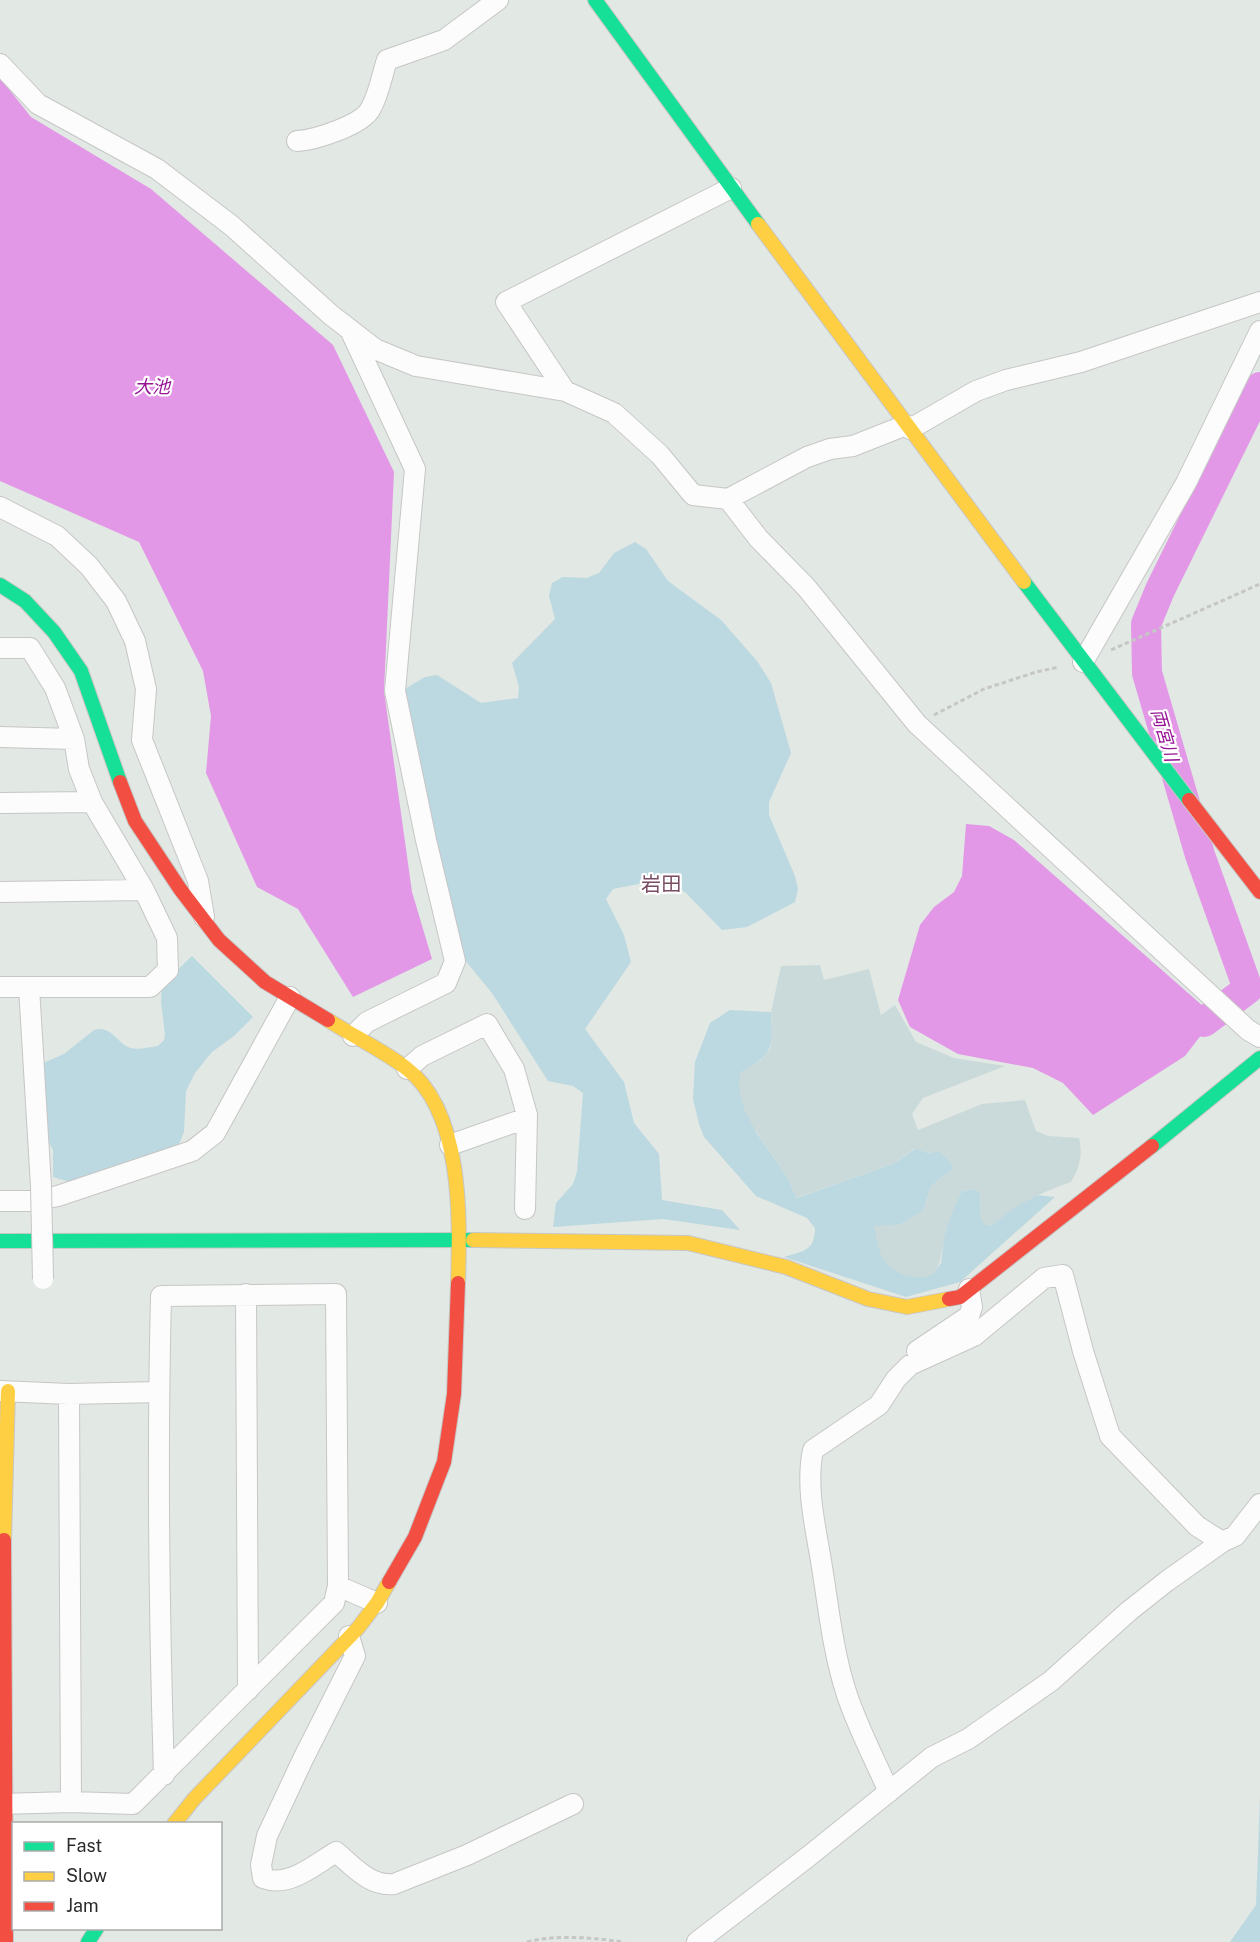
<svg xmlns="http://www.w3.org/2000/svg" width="1260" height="1942" font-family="'Public Sans','Noto Sans JP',sans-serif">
<rect width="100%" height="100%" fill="#e2e8e3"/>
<!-- green -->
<path fill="#bcd8e1" d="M635,542L646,549L668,581L721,620L757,661L771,683L791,753L769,802V815L795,876L798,889L795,902L747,927L722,930L686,893L664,879L613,889L606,899L624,935L631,962L585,1029L624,1082L634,1123L659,1154L662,1200L722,1210L740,1230L663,1219L553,1227L556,1203L573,1184L577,1172L583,1093L573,1086L548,1081L492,993L459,953L403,690L425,677L437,675L481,703L518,698L519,687L512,663L555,619L549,596L552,583L563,577L587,578L599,573L614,553Z
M192,956L253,1017L234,1036L212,1052L195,1073L186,1091L184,1132L179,1144L74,1183L53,1177V1150L44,1134L41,1064L64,1054L94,1030C110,1025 116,1041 128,1047C136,1051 150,1047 158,1046L164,1040L165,1034L161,1002L162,985Z
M730,1010L771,1012C773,1051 774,1053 740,1073L756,1132L786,1175L797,1198L895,1163L916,1148L928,1153L940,1151L953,1165L952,1170L931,1186L923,1211L901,1224L920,1277L933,1274L941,1263L944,1236L952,1210L962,1191L976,1189L980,1193L981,1219L991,1226L1011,1209L1035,1195L1055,1197L960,1282L906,1297L784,1257C803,1251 815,1251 815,1228L807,1218L756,1196L704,1137L699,1124L693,1099L695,1062L710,1023Z
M1260,1796V1942H1230L1256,1905Z"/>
<!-- cemetery -->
<path fill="#cadadb" d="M820,965L824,980L869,969L881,1015L895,1005L916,1042L954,1058L1005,1066L923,1098L912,1114L918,1130L982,1104L1025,1100L1036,1131L1048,1136L1079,1138C1083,1155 1080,1167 1071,1182C1038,1194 1018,1203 991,1226L985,1225L981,1219L980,1193L976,1189L962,1191C955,1205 949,1219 945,1234C938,1262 944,1286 903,1274C880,1267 878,1246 874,1226L901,1224L923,1211L931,1186L952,1170L953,1165L940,1151L928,1153L915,1148L895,1163L796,1198C793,1189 789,1180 784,1172C766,1143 733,1110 740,1073L761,1060L770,1050L772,1038L771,1012L781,966Z"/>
<!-- water -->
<path fill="#e298e7" d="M0,78L31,117L151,189L333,345L394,472L384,691L412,892L432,959L353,997L298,909L257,887L206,773L211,716L203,671L139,542L0,481Z
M966,824L989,826L1014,840L1204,1007L1205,1030L1185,1056L1093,1115L1063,1083L1033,1068L958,1054L910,1027L898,1000L920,925L934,907L954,892L962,876Z"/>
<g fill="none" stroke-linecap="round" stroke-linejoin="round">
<!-- river -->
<path stroke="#e298e7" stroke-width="30" d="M1166,1016L1204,1022L1248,989L1200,855L1147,673L1146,624L1160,590L1260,387"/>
<!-- street casing -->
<g stroke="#c7c6c6" stroke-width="22">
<path id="street" d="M0,64L38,104L157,169L232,226L331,315L375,349L416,366L565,391L614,413L660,455L693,495L728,499L759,539L806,587L917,724L1248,1030L1260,1037
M297,141C315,140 363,125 371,108C379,94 382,75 387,60L444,40L498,0
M352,334L415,469L395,691L426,840L455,961L446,983L367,1022L353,1036
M565,391L506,302L731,188
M910,429L976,391L1006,380L1081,362L1260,302
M728,499L807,457L830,449L853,446L906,425
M0,507L57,536L89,566L116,601L135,641L146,689L142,740L198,881L204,917
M0,648H30L55,688L74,739L79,769L92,802L144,890L167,938L168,970L150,987H0
M1083,662L1186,483L1260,331
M0,737L74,739
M0,803L92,802
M0,892L144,890
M29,987L41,1186
M407,1069L422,1056L487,1024L514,1069L527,1115L525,1209
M450,1145L527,1118
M0,1201H33L58,1196L192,1151L215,1133L290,997
M246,1294L248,1690
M917,1351L969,1316L972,1307L969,1289
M0,1391L69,1394L159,1392
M69,1394L71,1802
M338,1586L377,1603
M349,1636L355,1656L303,1759L267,1836L261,1865L263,1878C289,1888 314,1865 336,1852C353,1866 370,1887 394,1884L467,1855L573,1804
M889,1792C875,1760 858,1728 847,1695C832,1650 828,1601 820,1555C814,1521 806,1484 813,1450L879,1405L896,1379L910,1365L974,1336L1044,1278L1063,1275L1083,1351L1110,1436L1197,1526L1222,1542
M0,1804L71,1802L133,1804L334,1603L338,1586L336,1294L161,1296C157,1456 159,1615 164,1775
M697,1942L809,1856L932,1757L968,1739L1051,1681L1129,1611L1167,1581L1222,1542L1235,1536L1260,1504"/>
</g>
<!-- fast casing -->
<g stroke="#c7c6c6" stroke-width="16">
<path id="fast" d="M595,0L758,224
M1024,582L1189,800
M0,585L25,601L54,632L81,671L120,782
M1152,1146L1260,1058
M0,1241L473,1240
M88,1942L97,1928"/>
</g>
<!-- slow casing -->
<g stroke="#c7c6c6" stroke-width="16">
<path id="slow" d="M758,224L1024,582
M328,1020C353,1036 382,1050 406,1068C463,1111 460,1218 458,1283
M473,1240L688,1243L786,1267L868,1299L907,1307L949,1299
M4,1540L8,1391
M174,1824L194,1799L358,1628L377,1603L389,1582"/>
</g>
<!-- jam casing -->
<g stroke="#c7c6c6" stroke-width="16">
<path id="jam" d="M120,782L135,821L180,889L219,940L265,982L328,1020
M1189,800L1260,892
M949,1299L960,1297L1152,1146
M4,1540L6,1942
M389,1582L415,1537L444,1462L454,1394L458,1283"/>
</g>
<!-- path -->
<path stroke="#c6c6c6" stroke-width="3" stroke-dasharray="4.5 3" stroke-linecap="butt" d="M1111,650L1260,584
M934,715L984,689L1036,672L1059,667
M527,1942C558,1934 593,1938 624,1942"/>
<!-- street -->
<use href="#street" stroke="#fbfcfb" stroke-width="20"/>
<!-- fast -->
<use href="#fast" stroke="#16e098" stroke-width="14"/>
<!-- slow -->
<use href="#slow" stroke="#ffcf43" stroke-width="14"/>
<!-- jam -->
<use href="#jam" stroke="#f24e42" stroke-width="14"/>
<!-- street-bridge casing -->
<g stroke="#c7c6c6" stroke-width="22" stroke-linecap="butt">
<path id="street-bridge" d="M41,1186L43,1279"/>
</g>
<!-- street-bridge -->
<use href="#street-bridge" stroke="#fbfcfb" stroke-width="20"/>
</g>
<g text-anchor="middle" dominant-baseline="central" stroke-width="4.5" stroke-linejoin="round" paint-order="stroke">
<!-- water labels -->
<g font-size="18" font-style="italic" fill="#961495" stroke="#fff">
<text x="152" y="386">大池</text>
<text transform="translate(1165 735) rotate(74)">両宮川</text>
</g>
<!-- quarter labels -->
<g font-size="20" fill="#7a4d64" stroke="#fff">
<text x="661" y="884">岩田</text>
</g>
</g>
<!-- legend -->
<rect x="12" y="1822" width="210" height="108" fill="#ffffff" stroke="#aaaaaa" stroke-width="1.5"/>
<rect x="24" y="1842" width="30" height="9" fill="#16e098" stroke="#aaaaaa" stroke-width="1.5"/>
<text x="66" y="1852" font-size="18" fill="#2b2b2b">Fast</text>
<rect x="24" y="1872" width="30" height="9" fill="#ffcf43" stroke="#aaaaaa" stroke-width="1.5"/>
<text x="66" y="1882" font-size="18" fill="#2b2b2b">Slow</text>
<rect x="24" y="1902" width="30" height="9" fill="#f24e42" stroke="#aaaaaa" stroke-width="1.5"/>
<text x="66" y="1912" font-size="18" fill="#2b2b2b">Jam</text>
</svg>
